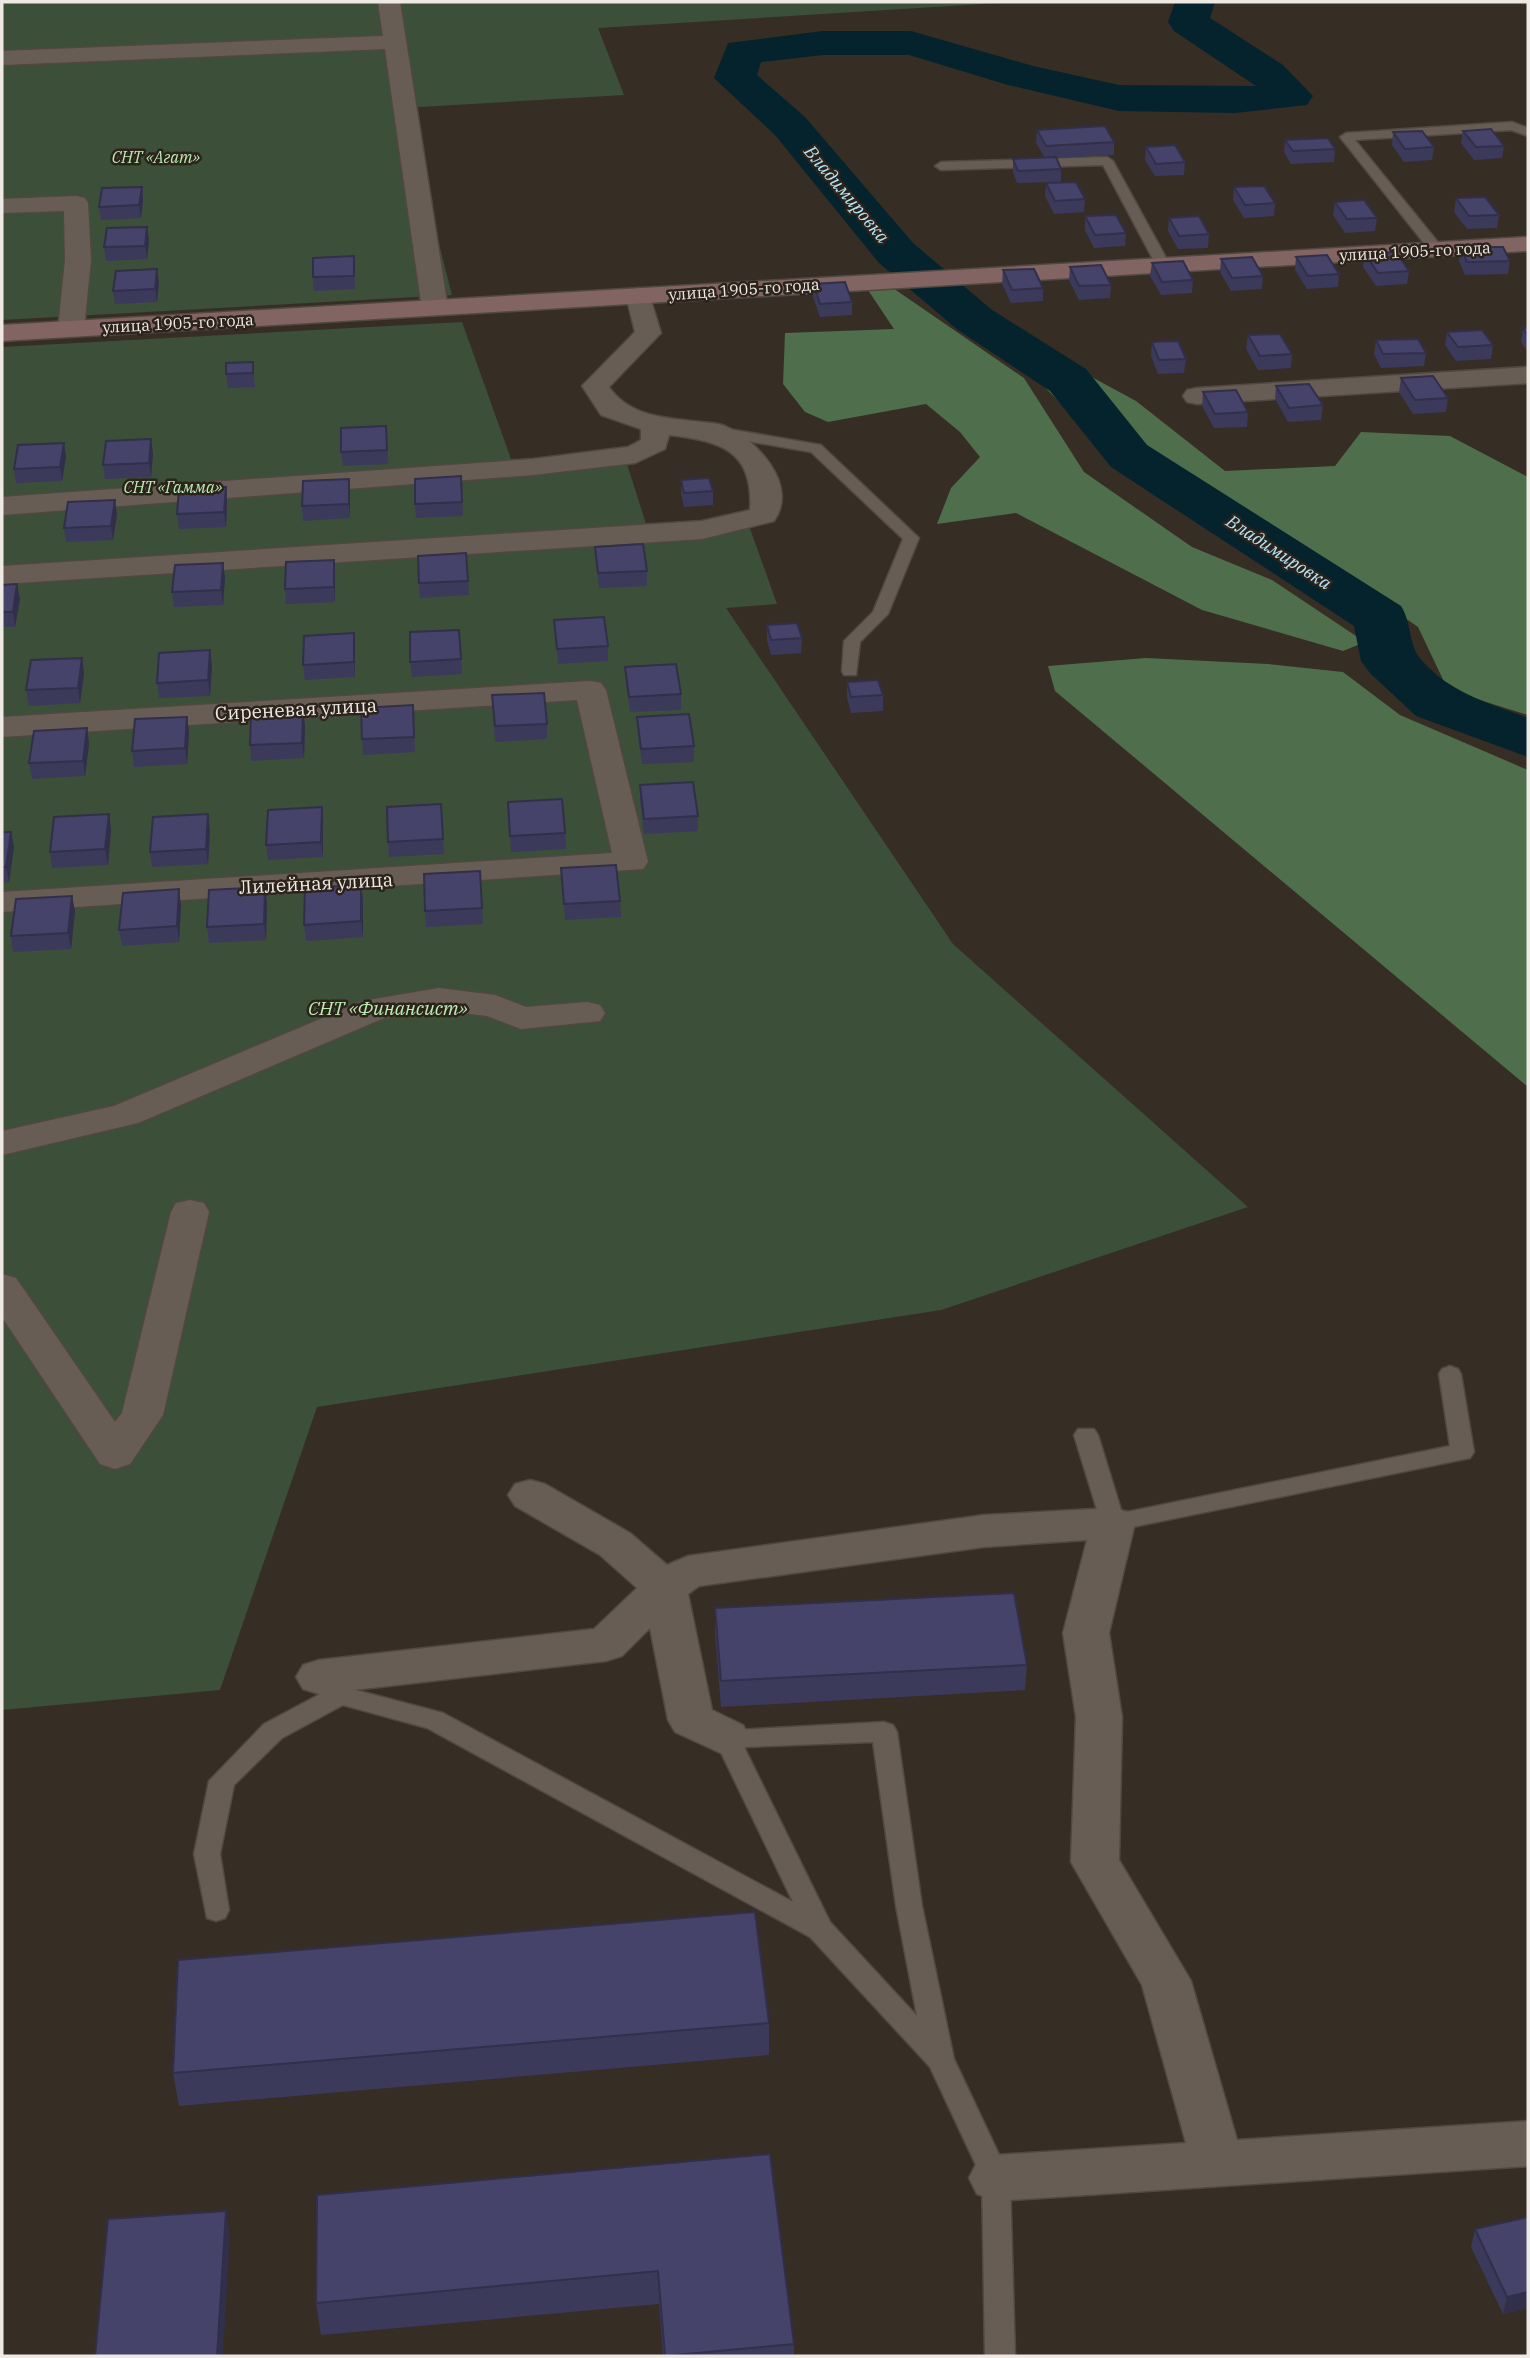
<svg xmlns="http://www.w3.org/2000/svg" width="1530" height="2358" font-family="'IBM Plex Serif',serif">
<rect width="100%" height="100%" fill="#362d25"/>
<!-- green -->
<path fill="#3c4f39" d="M2,2H1015L598,28L624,95L404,108L452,295L2,320Z
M462,322L516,473L627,464L647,527L748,523L777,604L726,608L953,944L1248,1207L941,1310L317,1407L220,1690L2,1710V347Z"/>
<!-- forest -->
<path fill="#4f6e4b" d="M890,286L1024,378L1084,472L1192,547L1272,580L1365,642L1343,651L1202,610L1016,513L937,524L951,488L980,457L960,432L926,404L828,422L805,412L783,384L785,333L894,329L868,290Z
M1064,362L1136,401L1225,471L1335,466L1361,432L1450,436L1528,477V715L1448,690L1418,627L1346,577L1184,513L1075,418L1028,370Z
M1146,658L1268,664L1343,672L1400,715L1528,770V1087L1055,691L1048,666Z"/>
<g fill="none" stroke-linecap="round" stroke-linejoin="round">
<!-- river -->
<path fill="#05232d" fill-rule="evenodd" d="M1175,2H1215L1210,18L1283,65L1313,96L1307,105L1235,113L1119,111L1008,85L909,55H823L761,62L757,75L805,117L913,243L992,310L1086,369L1147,445L1401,606C1411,621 1409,644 1419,657C1447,692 1488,703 1528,718V757L1416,716L1370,673L1361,661L1354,626L1111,467L1050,391L958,330L879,263L775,135L714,78L728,43L823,31H911L1033,66L1119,85L1256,86L1174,31L1168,22Z"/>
<!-- lane casing -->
<g stroke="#504841" stroke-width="3">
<path id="lane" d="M1512,122L1528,128V136L1511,130L1355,140L1441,246V252H1431L1340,137L1346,133Z
M1107,157L1113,161L1170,265L1168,268L1156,265L1103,165L941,170L935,166L941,162Z
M717,427L821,445L919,538L888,614L860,642L856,675H844L842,671L844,641L873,612L903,539L811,452L712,435L709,432Z
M1450,1366L1458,1369L1461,1374L1474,1452L1470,1458L1113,1531L1105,1529L1101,1523L1074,1435L1078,1429H1094L1098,1435L1122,1513L1450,1446L1439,1374L1442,1369Z
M319,1668L328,1670L348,1688L443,1713L793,1902L714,1738L718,1731L884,1722L893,1725L897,1732L922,1906L954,2059L1010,2178L1015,2356H985L982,2178L930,2067L810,1937L427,1728L343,1705L282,1738L234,1785L220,1854L229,1910L225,1918L216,1921L207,1918L194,1854L209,1781L264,1724L322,1693L307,1677L310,1670ZM873,1742L896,1906L917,2016L830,1922L744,1747Z"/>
</g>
<!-- street casing -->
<g stroke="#504841" stroke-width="3">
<path id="street" d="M378,2H400L448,309L444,314H426L422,309L385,49L2,65V51L383,36Z
M76,196L85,198L88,203L91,260L84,329L80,335H62L58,329L65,260L64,211L2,213V199Z
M639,288L648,291L661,333L609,387C630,417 666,418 701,422C709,423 720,423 727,427C758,441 799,486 774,521L702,539L2,584V566L702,521L750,510C754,450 720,441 669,435L665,449L635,463L533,475L2,515V497L533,459L628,447L641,440V429L601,415L582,386L635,332L626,296L630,291Z
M1528,367V383L1197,404L1187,402L1183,396L1187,390L1197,388Z
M590,681L601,683L606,690L648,862L643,869L2,912V892L612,853L577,700L2,737V717Z
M439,988L495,995L526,1007L587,1002L600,1005L605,1013L600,1021L521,1029L487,1016L439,1010L384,1018L138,1123L2,1155V1131L114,1106L363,1001Z
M190,1200L204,1203L209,1212L163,1415L130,1464L115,1469L100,1464L2,1317V1274L16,1278L115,1422L122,1413L171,1212L176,1203Z
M530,1480L545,1484L630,1533L667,1565L688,1556L984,1515L1113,1508L1128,1512L1135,1523L1109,1633L1122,1717L1119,1860L1191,1981L1237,2140L1528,2121V2166L996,2201L977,2194L969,2178L977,2162L996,2155L1186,2143L1142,1985L1071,1862L1076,1717L1063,1633L1087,1540L984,1547L699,1586L688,1594L712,1710L743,1725L750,1738L743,1751L727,1756L675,1732L668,1720L650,1628L622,1656L606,1661L319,1694L303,1689L296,1677L303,1665L319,1660L594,1629L637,1588L600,1555L515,1506L508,1495L515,1484Z"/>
</g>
<!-- secondary casing -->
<g stroke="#504841" stroke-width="3">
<path id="secondary" d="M1528,237V251L2,341V325Z"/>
</g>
<!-- lane -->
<use href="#lane" fill="#685d54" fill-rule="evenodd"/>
<!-- street -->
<use href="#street" fill="#685d54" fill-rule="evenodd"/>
<!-- secondary -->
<use href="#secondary" fill="#826463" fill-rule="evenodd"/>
</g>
<!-- wall -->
<path fill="#3c3a5b" d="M1037,130L1114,142V155L1057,158L1061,169V182L1017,183L1013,172V159L1045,158L1036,143Z
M1463,131L1504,146L1502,158L1474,160L1461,143Z
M1393,132L1434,147L1432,160L1404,162L1392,145Z
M1285,140L1335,149L1334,162L1291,164L1284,152Z
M1146,147L1185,162L1184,175L1155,176L1145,160Z
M1046,183L1085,199L1084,212L1054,214L1045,196Z
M142,187L143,200L141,218L101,220L99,207Z
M1234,187L1275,203L1274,216L1244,218L1233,200Z
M1456,198L1499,215L1497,228L1467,229L1454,212Z
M1335,202L1377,218L1375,231L1345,233L1333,215Z
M1085,216L1126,233L1125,246L1094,248L1085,230Z
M1169,218L1209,234L1208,248L1178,249L1168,231Z
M147,227L149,240L147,259L106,261L104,247Z
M1461,247L1510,261L1508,274L1465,275L1459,261Z
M1365,254L1409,271L1407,284L1376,286L1363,267Z
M354,256L355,289L314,291L313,277Z
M1296,257L1339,274L1338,287L1307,289L1295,270Z
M1221,259L1263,276L1262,289L1231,291L1220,272Z
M1152,263L1193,280L1192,293L1161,295L1150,276Z
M1070,267L1111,285L1110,298L1079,300L1069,280Z
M1003,270L1043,288V301L1011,303L1002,284Z
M159,282L157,302L115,304L113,291Z
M814,284L852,302V315L820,317L813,297Z
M1523,328H1528V352L1521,342Z
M1447,332L1493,345L1491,359L1456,361L1445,345Z
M1248,335L1292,354L1291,368L1258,370L1246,349Z
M1376,340L1426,353L1424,366L1381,368L1374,354Z
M1152,342L1186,359L1184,373L1158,374L1151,356Z
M253,362L255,387L228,388L226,374Z
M1401,378L1448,398L1446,412L1413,414L1399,392Z
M1276,386L1323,405L1321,420L1288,422L1275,399Z
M1203,392L1248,412L1247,427L1214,428L1202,406Z
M386,426L388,464L343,466L341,452Z
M153,453L151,477L105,479L103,465Z
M66,457L62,481L16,483L14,469Z
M461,476L463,516L416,518L415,504Z
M681,480L713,491V505L684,507L681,494Z
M226,487L227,501L226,527L179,529L177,514Z
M350,493V518L303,521L302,506Z
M117,514L113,540L66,542L64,528Z
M595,547L647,571V586L599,588Z
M466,553L469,595L420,598L419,583Z
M335,574V602L286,604L285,589Z
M225,577L223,605L174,607L172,592Z
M2,585L20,599L15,627H2Z
M554,620L608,646V661L558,664Z
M767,625L802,638L801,653L771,655L767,640Z
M459,630L462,674L412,677L410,662Z
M354,633L355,677L305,680L303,665Z
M82,658L84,673L80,703L29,706L26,690Z
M212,666L210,696L159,698L157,683Z
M625,667L681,694V710L630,712L626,682Z
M847,682L883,695V711L851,713L847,697Z
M492,695L547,724V739L495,742Z
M413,705L415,752L363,755L362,739Z
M303,711L305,727L304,758L251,761L250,745Z
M637,717L694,746V762L642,764L638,733Z
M87,728L89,744L85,776L32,779L29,763Z
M189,732L187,764L134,767L132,751Z
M640,785L698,816V831L644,834L640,800Z
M508,802L565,833L566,849L511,852Z
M441,804L444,854L389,857L388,842Z
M109,814L111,830L108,865L52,868L50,852Z
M323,823V857L268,860L266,845Z
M210,830L208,864L152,867L150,852Z
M2,832H11L14,847L9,882L2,883Z
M561,868L620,901L621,917L565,920Z
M480,871L483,924L426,927L425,911Z
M361,885L363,900V937L306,941L304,925Z
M265,887L267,903L266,940L209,943L207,927Z
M72,896L75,912L71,949L13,952L11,936Z
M181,905L179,942L122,946L119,930Z
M715,1608L1027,1665L1025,1690L721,1707L715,1634Z
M769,2023V2055L179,2106L173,2073Z
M770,2154L794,2344V2356H663L659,2304L321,2335L316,2303Z
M1528,2217V2308L1503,2314L1471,2247L1475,2229Z"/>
<!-- shaded-wall -->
<path fill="#312f4a" d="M142,187L143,200L141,218L139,205Z
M147,227L149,240L147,259L145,246Z
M157,269L159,282L157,302L155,289Z
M151,439L153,453L151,477L149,463Z
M64,443L66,457L62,481L60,467Z
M349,479L350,493V518L349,504Z
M226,487L227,501L226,527L224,512Z
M115,500L117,514L113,540L111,526Z
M334,560L335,574V602L334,587Z
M223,563L225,577L223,605L221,590Z
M17,584L20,599L15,627L13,612Z
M354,633L355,648V677L354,662Z
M210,650L212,666L210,696L208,680Z
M82,658L84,673L80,703L78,688Z
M303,711L305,727L304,758L302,743Z
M187,717L189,732L187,764L185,748Z
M87,728L89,744L85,776L83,761Z
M322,807L323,823V857L321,842Z
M109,814L111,830L108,865L105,849Z
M208,814L210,830L208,864L206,849Z
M11,832L14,847L9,882L6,867Z
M361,885L363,900V937L361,921Z
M265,887L267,903L266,940L264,924Z
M179,889L181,905L179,942L177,926Z
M72,896L75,912L71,949L68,933Z
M226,2211L230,2236L223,2356H217Z
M1528,2292V2308L1503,2314L1507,2297Z"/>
<!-- building -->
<path fill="#46436a" stroke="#312f4a" stroke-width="2" d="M1105,126L1114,142L1046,146L1037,130Z
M1491,129L1504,146L1476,147L1463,131Z
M1422,131L1434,147L1405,149L1393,132Z
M1328,138L1335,149L1293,151L1285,140Z
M1175,145L1185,162L1156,164L1146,147Z
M1056,157L1061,169L1018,171L1013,159Z
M1076,182L1085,199L1055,201L1046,183Z
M1264,186L1275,203L1245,205L1234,187Z
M142,187L139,205L99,207L102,188Z
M1485,197L1499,215L1469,216L1456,198Z
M1364,200L1377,218L1347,219L1335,202Z
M1116,215L1126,233L1095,235L1085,216Z
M1199,216L1209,234L1179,236L1169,218Z
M147,227L145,246L104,247L107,228Z
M1461,247H1503L1510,261L1467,262Z
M1396,252L1409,271L1378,273L1365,254Z
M1327,255L1339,274L1308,276L1296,257Z
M354,256V276L313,277V258Z
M1252,257L1263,276L1232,278L1221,259Z
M1183,261L1193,280L1162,282L1152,263Z
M1101,265L1111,285L1079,286L1070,267Z
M157,269L155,289L113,291L116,271Z
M1034,269L1043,288L1012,290L1003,270Z
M845,282L852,302L820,304L814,284Z
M1523,328H1528V336Z
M1482,330L1493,345L1458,347L1447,332Z
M1280,334L1292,354L1260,356L1248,335Z
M1418,339L1426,353L1383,354L1376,340Z
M1178,341L1186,359L1159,360L1152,342Z
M253,362V373L226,374V363Z
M1433,376L1448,398L1415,400L1401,378Z
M1309,384L1323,405L1289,408L1276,386Z
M1236,390L1248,412L1215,414L1203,392Z
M386,426L387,450L341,452V428Z
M151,439L149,463L103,465L106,441Z
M64,443L60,467L14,469L18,445Z
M461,476L462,502L415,504V479Z
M709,478L713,491L684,493L681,480Z
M349,479V504L302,506L303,481Z
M226,487L224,512L177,514L179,489Z
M115,500L111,526L64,528L68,502Z
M643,544L647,571L598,573L595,547Z
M466,553L468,581L419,583L418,556Z
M334,560V587L285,589L286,562Z
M223,563L221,590L172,592L175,565Z
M17,584L13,612H2V585Z
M604,617L608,646L557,649L554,620Z
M797,623L802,638L771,640L767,625Z
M459,630L461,659L410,662V632Z
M354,633V662L303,665L304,636Z
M210,650L208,680L157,683L159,653Z
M82,658L78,688L26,690L31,660Z
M676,664L681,694L629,697L625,667Z
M878,680L883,695L851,697L847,682Z
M544,693L547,724L495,726L492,695Z
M413,705L414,737L362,739L361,708Z
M303,711L302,743L250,745L251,714Z
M689,714L694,746L641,749L637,717Z
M187,717L185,748L132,751L135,719Z
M87,728L83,761L29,763L34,731Z
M693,782L698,816L644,819L640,785Z
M562,799L565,833L510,836L508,802Z
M441,804L443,839L388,842L387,807Z
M322,807L321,842L266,845L268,810Z
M109,814L105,849L50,852L54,817Z
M208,814L206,849L150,852L153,817Z
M2,832H11L6,867H2Z
M616,865L620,901L564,904L561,868Z
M480,871L482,908L425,911L424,874Z
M361,885V921L304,925L305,888Z
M265,887L264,924L207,927L209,890Z
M179,889L177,926L119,930L123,893Z
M72,896L68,933L11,936L16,899Z
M1014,1593L1027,1665L721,1681L715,1608Z
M755,1912L769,2023L173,2073L178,1960Z
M770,2154L794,2344L665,2356L658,2271L316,2303L317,2195Z
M226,2211L217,2356H95L108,2219Z
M1528,2217V2292L1507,2297L1475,2229Z"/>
<g text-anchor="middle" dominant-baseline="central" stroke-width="5" stroke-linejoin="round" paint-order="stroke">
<!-- far-park labels -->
<g font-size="16" font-style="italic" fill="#bbeeb3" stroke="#2c231b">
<text x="156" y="157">СНТ «Агат»</text>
<text x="173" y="487">СНТ «Гамма»</text>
</g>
<!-- far-street labels -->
<g font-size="16" fill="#efe9e4" stroke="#2c231b">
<text transform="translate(1415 251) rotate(-3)">улица 1905-го года</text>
<text transform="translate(744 289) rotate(-4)">улица 1905-го года</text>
<text transform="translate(178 323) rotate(-3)">улица 1905-го года</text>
</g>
<!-- far-water labels -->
<g font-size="18" font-style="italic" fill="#b6e7fa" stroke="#2c231b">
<text transform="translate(847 194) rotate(50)">Владимировка</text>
<text transform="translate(1279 552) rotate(33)">Владимировка</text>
</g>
<!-- street labels -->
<g font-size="19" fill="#efe9e4" stroke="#2c231b">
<text transform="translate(296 709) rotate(-3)">Сиреневая улица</text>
<text transform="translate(316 883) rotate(-3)">Лилейная улица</text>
</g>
<!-- park labels -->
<g font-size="19" font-style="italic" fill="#bbeeb3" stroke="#2c231b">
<text x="388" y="1008">СНТ «Финансист»</text>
</g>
</g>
<!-- border -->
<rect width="1530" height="2358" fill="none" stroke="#efe9e4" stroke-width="7"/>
</svg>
